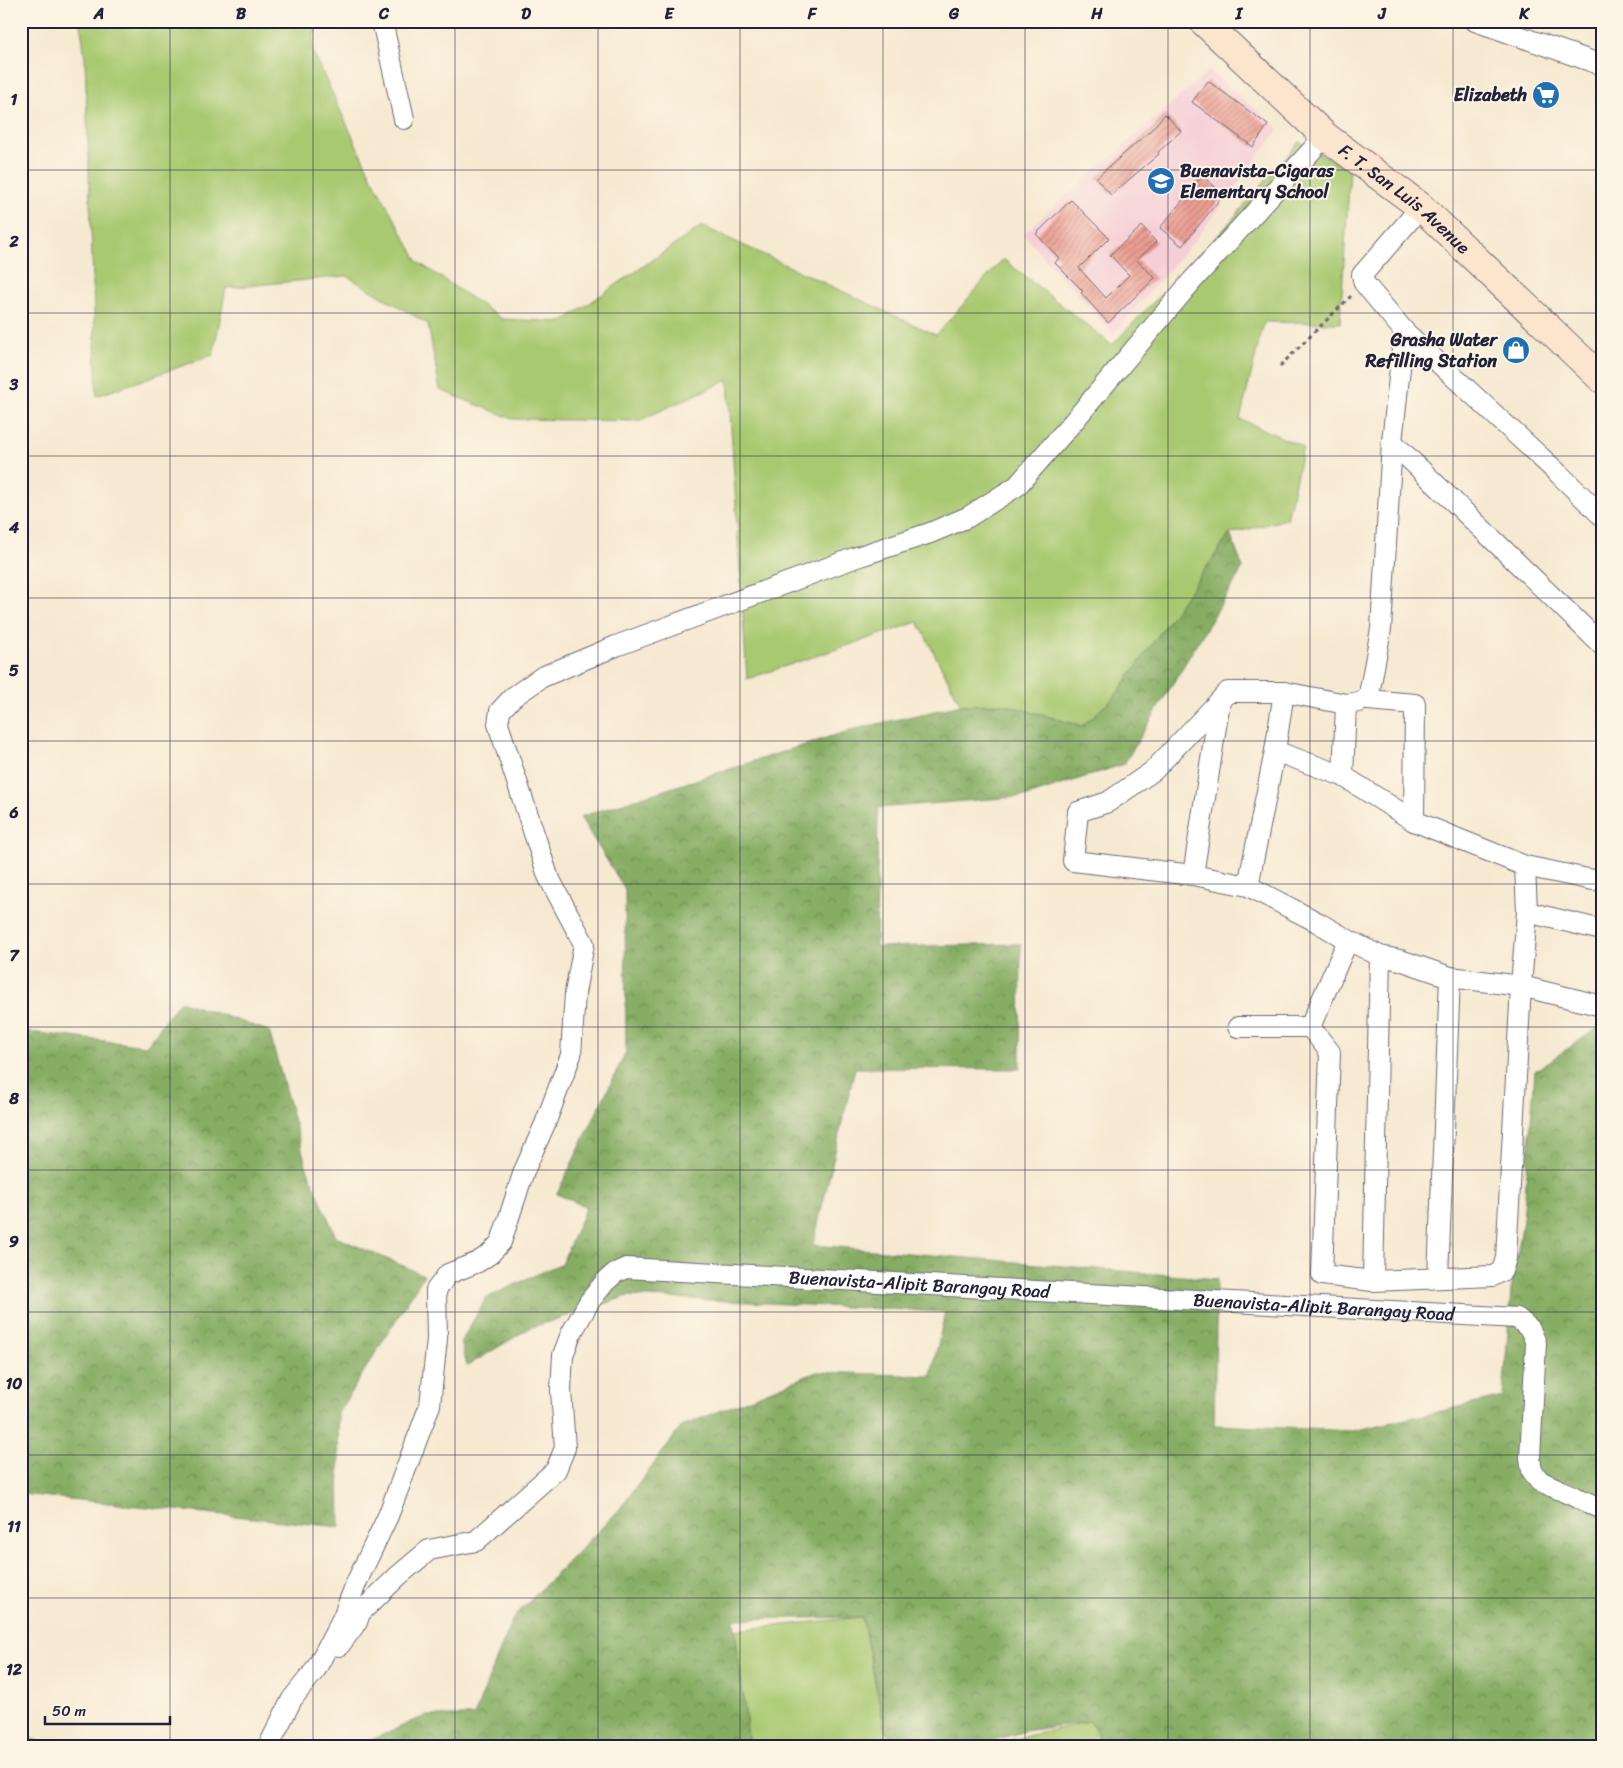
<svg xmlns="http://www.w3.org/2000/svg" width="1623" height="1768" font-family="Sriracha,sans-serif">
<defs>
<pattern id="forest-crowns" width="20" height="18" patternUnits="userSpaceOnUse" patternTransform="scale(1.25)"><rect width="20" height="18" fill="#86ad63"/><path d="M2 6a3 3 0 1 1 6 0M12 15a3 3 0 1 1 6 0" fill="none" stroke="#6d8c53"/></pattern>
<pattern id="building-hatch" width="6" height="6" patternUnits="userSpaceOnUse" patternTransform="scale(1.25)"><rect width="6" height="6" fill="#ec9e93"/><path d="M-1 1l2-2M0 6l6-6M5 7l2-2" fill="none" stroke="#bf8079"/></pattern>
</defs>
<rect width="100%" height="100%" fill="#fcf5e5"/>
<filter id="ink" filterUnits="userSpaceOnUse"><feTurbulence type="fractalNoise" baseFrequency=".02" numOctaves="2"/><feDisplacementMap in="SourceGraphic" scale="10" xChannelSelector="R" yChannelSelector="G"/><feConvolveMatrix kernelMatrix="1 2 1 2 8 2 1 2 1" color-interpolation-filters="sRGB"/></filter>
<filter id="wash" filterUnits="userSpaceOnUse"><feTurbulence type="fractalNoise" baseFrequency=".0096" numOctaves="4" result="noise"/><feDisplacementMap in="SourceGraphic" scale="20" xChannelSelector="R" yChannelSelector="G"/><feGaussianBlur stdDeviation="1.12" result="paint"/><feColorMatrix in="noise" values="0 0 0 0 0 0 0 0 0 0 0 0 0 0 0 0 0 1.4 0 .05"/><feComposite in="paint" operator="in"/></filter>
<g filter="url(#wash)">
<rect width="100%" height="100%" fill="#f6e9d1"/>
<!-- built -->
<path fill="#f6cfd6" d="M1209,71L1279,129L1196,239L1113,334L1023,234Z"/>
<!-- green -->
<path fill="#a9c971" stroke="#667656" d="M80,21H317L312,50L372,178L418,262L502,319L562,322L702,226L936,335L1003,259L1112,345L1224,229L1299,142L1350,170L1340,323L1264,322L1240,419L1303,447L1287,519L1230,534L1114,698L1082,726L1003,704L961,705L918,622L747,679L728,380L638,421L513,419L440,390L428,324L347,276L226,288L213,355L97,396L85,58Z
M862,1617L885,1731L911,1747H749L735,1630Z
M1090,1721L1104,1747H981Z
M21,1736L62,1747H21Z"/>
<!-- forest -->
<path fill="url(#forest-crowns)" stroke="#54684f" d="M1230,534L1243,568L1124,764L1028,796L878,808L876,947L1021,944L1020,1069L855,1068L813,1245L1217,1279L1214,1425L1353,1431L1503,1397L1511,1291L1523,1220L1535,1071L1602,1025V1747H1104L1090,1721L1025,1731L971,1747H911L885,1731L862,1617L734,1619L749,1747H355L425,1716H474L513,1618L619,1510L682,1426L817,1372L931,1376L945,1312L628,1296L530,1328L467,1366L461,1342L486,1298L562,1263L586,1207L557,1194L626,1052L625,889L580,817L851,730L961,705L1003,704L1082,726L1114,698Z
M180,1001L269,1031L307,1168L336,1237L424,1275L338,1413L340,1527L21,1494V1031L146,1046Z"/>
<g id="blocks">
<!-- building -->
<path fill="url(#building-hatch)" d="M1208,81L1268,125L1253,147L1192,102Z
M1165,114L1181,131L1158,152L1159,154L1111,195L1096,178L1149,132Z
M1202,176L1224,194L1182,246L1160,228Z
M1071,200L1109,238L1079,268L1106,298L1129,275L1110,255L1142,226L1156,242L1137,260L1155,278L1108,323L1081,293L1083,291L1055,263L1059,258L1036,234Z"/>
</g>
</g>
<g filter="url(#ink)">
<use href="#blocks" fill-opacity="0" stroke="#6c6870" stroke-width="1"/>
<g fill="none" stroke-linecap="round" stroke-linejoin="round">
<!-- minor casing -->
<g stroke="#6c6870" stroke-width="22">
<g id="minor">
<path d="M382,21L404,119"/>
<path d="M1475,21L1602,65"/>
<path d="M1421,207L1362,275L1364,283L1404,331L1560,475L1602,516"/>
<path d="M1404,331L1392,442L1381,629L1368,700L1415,704L1414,821"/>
<path d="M1392,442L1602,645"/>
<path d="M1346,704L1284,692H1228L1153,771L1108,802L1078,812L1073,861L1193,875L1248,886L1317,922L1348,940L1380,956L1400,960L1450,977L1521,986L1602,1006"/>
<path d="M1275,751L1343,776L1414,821L1525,866L1527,912L1521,986L1506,1258L1502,1271L1493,1276L1373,1281L1322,1275L1330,1052L1310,1027"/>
<path d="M1343,776L1346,704L1359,702"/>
<path d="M1525,866L1593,880L1602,878"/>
<path d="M1193,875L1220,701"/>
<path d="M1248,886L1275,751L1284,692"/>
<path d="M1527,912L1602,930"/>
<path d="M1238,1027H1310L1348,940"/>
<path d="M1438,1278L1450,977"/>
<path d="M1373,1281L1380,956"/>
<path id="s1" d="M339,1646L357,1622L360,1613L398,1576L429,1550L476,1541L556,1470L565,1448L561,1390L563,1355L571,1334L589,1302L605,1282L615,1273L626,1268L1517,1318L1530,1329L1536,1343L1530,1458L1532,1471L1540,1481L1602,1509"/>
<path d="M268,1747L292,1699L316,1669L343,1617L357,1581L388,1516L430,1405L437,1339L436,1290L448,1274L478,1262L490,1254L501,1242L524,1171L545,1124L571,1055L575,993L584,944L548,876L498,724L500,711L513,697L542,677L616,646L854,558L930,533L968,517L1017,486L1073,422L1192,281L1325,136"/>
</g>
</g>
<!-- secondary casing -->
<g stroke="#6c6870" stroke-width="30">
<g id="secondary">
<path id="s2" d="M1203,21L1325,136L1421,207L1602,379"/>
</g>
</g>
<!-- path -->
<path stroke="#6c6870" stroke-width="3" stroke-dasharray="4 4" stroke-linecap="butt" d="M1280,366L1351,296"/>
<!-- minor -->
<use href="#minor" stroke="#fff" stroke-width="20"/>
<!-- secondary -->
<use href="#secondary" stroke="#fce5cf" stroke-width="28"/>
</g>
</g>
<!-- grid -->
<path fill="none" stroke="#22223b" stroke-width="1" stroke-opacity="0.55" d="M170,21V1747M313,21V1747M455,21V1747M598,21V1747M740,21V1747M883,21V1747M1025,21V1747M1168,21V1747M1310,21V1747M1453,21V1747M21,170H1602M21,313H1602M21,456H1602M21,598H1602M21,741H1602M21,884H1602M21,1027H1602M21,1170H1602M21,1312H1602M21,1455H1602M21,1598H1602"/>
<!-- icons -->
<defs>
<g id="supermarket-disc" transform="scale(1.4375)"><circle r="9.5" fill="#1f6fb2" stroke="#fcf5e5"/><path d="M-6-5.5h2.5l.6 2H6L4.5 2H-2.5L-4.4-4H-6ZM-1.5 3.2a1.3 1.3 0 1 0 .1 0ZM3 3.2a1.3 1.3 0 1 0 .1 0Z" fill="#fff"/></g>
<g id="school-disc" transform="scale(1.4375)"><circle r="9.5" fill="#1f6fb2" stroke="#fcf5e5"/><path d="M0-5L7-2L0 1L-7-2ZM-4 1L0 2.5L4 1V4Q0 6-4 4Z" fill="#fff"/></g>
<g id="shop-disc" transform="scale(1.4375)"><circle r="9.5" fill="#1f6fb2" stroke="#fcf5e5"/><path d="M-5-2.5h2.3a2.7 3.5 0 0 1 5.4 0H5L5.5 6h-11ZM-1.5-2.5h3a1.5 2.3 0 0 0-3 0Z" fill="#fff"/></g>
</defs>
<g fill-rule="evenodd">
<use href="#supermarket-disc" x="1546" y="95"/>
<use href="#school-disc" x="1161" y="181"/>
<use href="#shop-disc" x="1516" y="350"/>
</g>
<g text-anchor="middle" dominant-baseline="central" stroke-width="4" stroke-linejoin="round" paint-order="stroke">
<!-- poi labels -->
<g font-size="18" font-weight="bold" fill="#22223b" stroke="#fcf5e5" text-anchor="end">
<text x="1527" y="95">Elizabeth</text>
<text x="1180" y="171" text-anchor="start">Buenavista-Cigaras<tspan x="1180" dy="21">Elementary School</tspan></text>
<text x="1497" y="340">Grasha Water<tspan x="1497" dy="21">Refilling Station</tspan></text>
</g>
<!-- street labels -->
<g font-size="18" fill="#22223b" stroke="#fcf5e5">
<text stroke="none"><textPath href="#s2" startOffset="269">F. T. San Luis Avenue</textPath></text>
<text stroke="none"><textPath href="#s1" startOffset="809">Buenavista-Alipit Barangay Road</textPath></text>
<text stroke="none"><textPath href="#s1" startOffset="1214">Buenavista-Alipit Barangay Road</textPath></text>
</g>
</g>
<!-- margin -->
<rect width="1623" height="1768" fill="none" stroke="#fcf5e5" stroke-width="55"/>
<!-- scale -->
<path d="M45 1716v8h125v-8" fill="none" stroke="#22223b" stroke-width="2.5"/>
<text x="52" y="1716" font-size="15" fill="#22223b" stroke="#fcf5e5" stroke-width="4" paint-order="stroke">50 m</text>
<rect x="28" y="28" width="1568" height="1712" fill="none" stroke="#22223b" stroke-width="2"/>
<g font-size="16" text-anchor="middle" font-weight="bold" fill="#22223b">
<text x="99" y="19">A</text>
<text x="241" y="19">B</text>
<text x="384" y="19">C</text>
<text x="526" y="19">D</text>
<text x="669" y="19">E</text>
<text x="812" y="19">F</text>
<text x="954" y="19">G</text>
<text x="1097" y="19">H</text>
<text x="1239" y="19">I</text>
<text x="1382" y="19">J</text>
<text x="1524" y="19">K</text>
<text x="14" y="105">1</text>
<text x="14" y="247">2</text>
<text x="14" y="390">3</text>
<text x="14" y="533">4</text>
<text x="14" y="676">5</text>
<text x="14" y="818">6</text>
<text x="14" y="961">7</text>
<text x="14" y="1104">8</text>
<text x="14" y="1247">9</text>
<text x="14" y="1389">10</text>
<text x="14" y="1532">11</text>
<text x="14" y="1675">12</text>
</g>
</svg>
